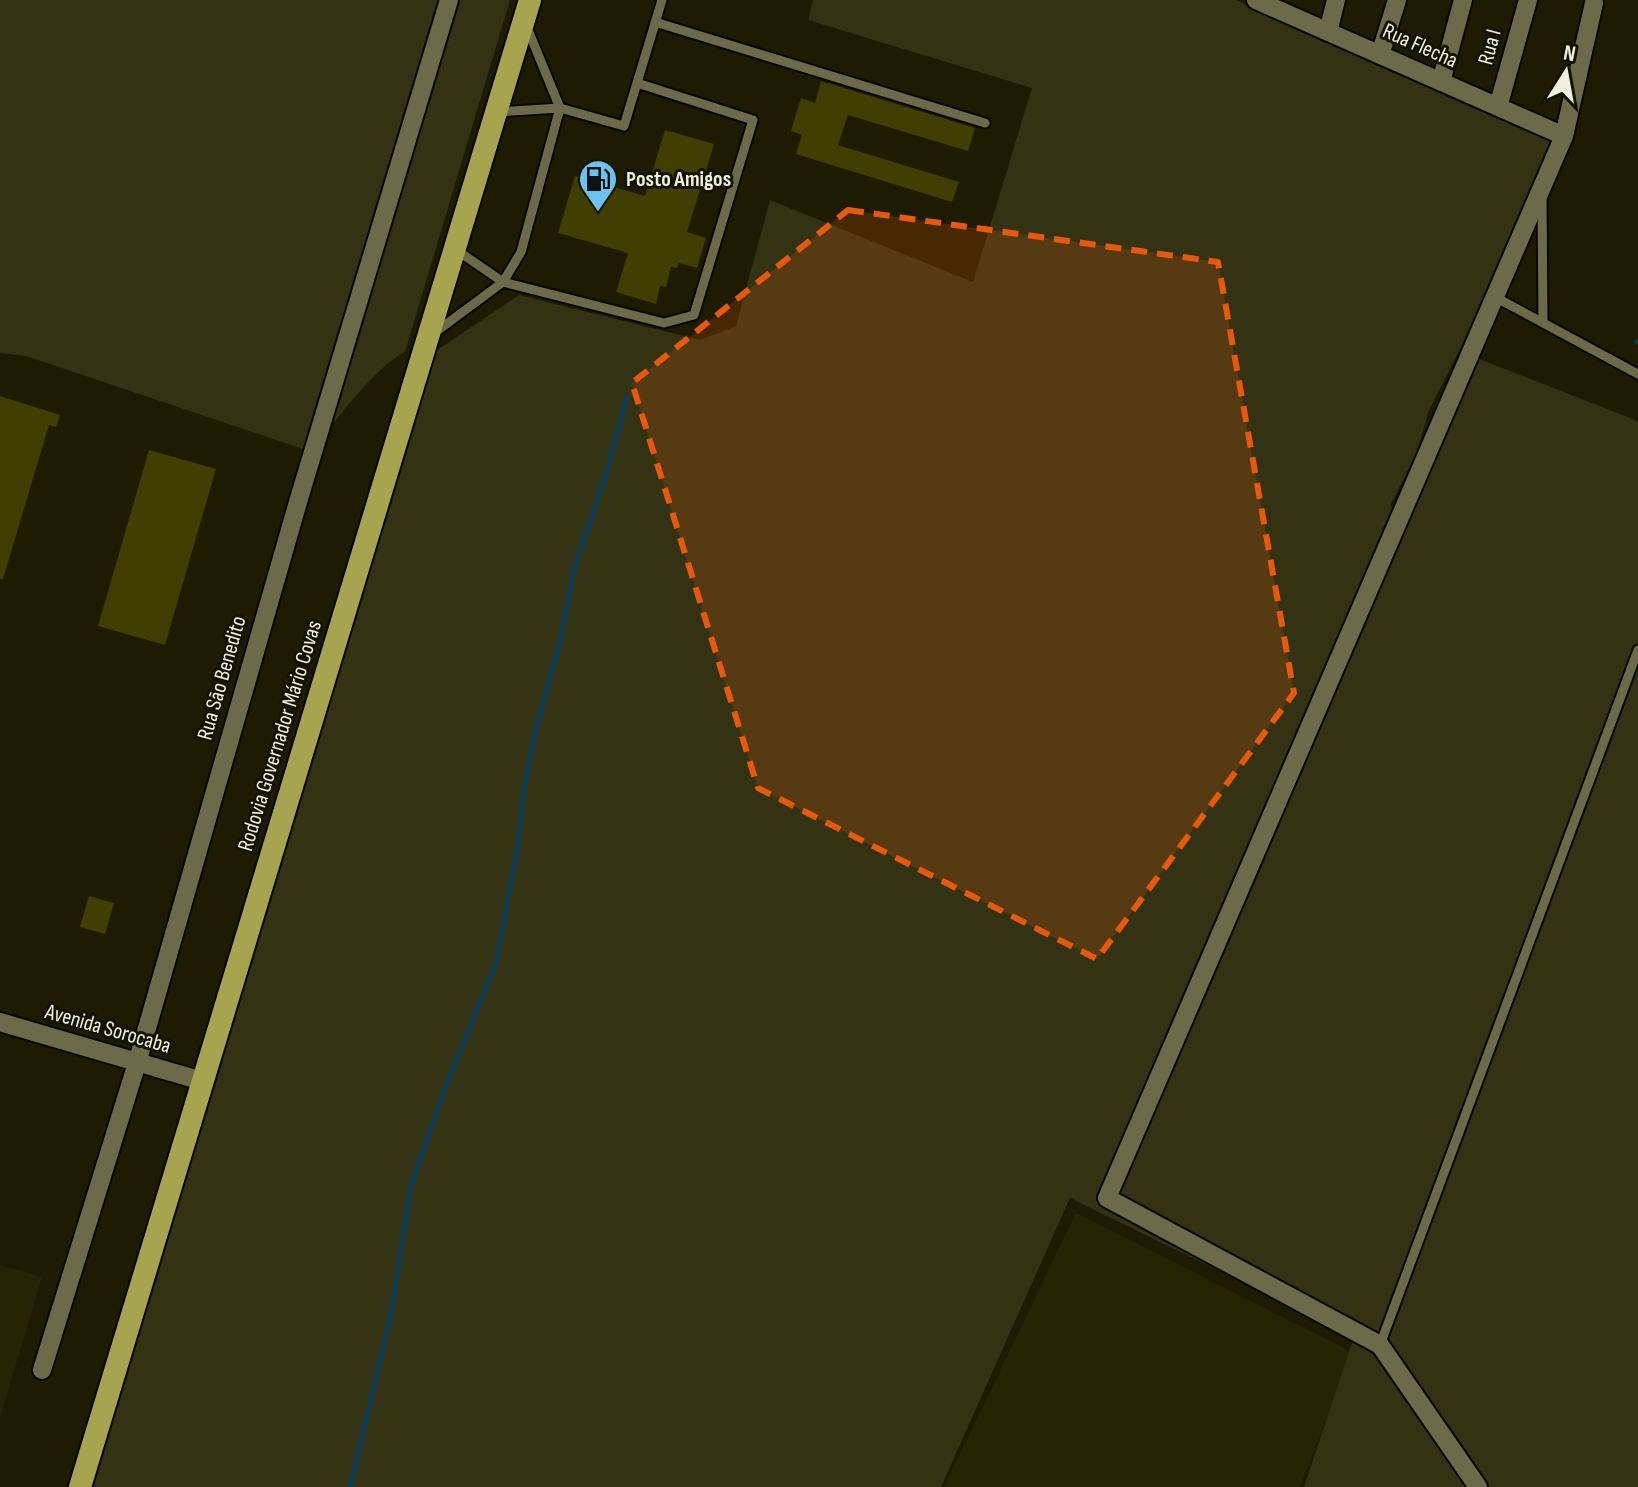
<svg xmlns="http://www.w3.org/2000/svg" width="1638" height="1487" font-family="'Sofia Sans Condensed',sans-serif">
<rect width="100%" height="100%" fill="#1e1c00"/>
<!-- built -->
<path fill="#252405" d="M1076,1213L1352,1352L1300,1487H944Z
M0,1265L42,1277L0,1418Z"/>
<!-- green -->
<path fill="#333213" d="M0,0H510L405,352C376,366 331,425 312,452L26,356L0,353Z
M813,0H1236L1557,138L1541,189L1429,410L1417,452L1390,506L1412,513L1474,357L1638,421V1487H1304L1354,1337L1070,1198L941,1487H88L430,355L519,295L700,340L736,326L770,200L973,282L1032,88L808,20Z"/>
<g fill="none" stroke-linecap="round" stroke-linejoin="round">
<!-- stream -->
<path stroke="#0b3b51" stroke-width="5" d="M1637,342L1638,341
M350,1487L391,1314L411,1185L446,1086L496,963L518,845L524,789L534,736L560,641L574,569L605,477L627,397"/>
</g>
<!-- building -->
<path fill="#403e00" d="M821,81L975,128L968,151L848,115L838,145L959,182L952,202L796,154L802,135L791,131L801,98L815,103Z
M665,130L714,144L687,232L706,238L697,268L679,263L677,268L671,267L666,287L660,286L656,304L616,292L628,253L558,233L575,176L645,196Z
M0,396L60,415L56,427L49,425L3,579H0Z
M149,450L216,469L165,645L98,626Z
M89,896L114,903L105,934L80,927Z"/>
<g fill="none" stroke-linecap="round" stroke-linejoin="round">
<!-- service casing -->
<g stroke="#080600" stroke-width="13">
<path id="service" d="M655,22L985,123
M497,112L560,108L624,126L662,0
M1542,198L1543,323
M455,249L503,282L664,323L694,315L753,120L637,83
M1495,297L1638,374
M433,334L503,282L521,252L560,108L526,25
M1380,1345L1638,650"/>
</g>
<!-- minor casing -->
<g stroke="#080600" stroke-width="22">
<path id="minor" d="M1256,0L1564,136
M1328,32L1336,0
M1380,55L1397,0
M1441,82L1463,0
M1498,107L1528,0
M0,1022L202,1081
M42,1370L137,1063L298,502L449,0
M1478,1487L1380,1345L1107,1198L1564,136L1594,3"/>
</g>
<!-- trunk casing -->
<g stroke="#080600" stroke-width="26">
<path id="trunk" d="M80,1487L530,0"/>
</g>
<!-- service -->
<use href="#service" stroke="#6b6a49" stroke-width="9"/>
<!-- minor -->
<use href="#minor" stroke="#6b6a49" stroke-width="18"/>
<!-- trunk -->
<use href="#trunk" stroke="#a6a44e" stroke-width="22"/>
</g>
<!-- marked area -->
<path fill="#e8590c" fill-opacity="0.2" stroke="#e8590c" stroke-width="6" stroke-dasharray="16 10" stroke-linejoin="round" d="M848,210L1218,262L1294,693L1097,959L758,788L632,383Z"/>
<!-- icons -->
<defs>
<g id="fuel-pin" transform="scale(2)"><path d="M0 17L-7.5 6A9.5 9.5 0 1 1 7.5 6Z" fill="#6bc3f2" stroke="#141300"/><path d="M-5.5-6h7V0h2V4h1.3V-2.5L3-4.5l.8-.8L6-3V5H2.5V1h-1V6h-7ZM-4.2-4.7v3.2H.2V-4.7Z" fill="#111"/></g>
</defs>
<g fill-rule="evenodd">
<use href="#fuel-pin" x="598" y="179"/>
</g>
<g text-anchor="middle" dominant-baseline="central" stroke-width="6" stroke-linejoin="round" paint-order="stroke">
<!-- street labels -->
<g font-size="22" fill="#eff0dd" stroke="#141300">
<text transform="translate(1420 46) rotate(24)">Rua Flecha</text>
<text transform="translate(1490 47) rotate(-75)">Rua I</text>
<text transform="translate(222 678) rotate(-74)">Rua São Benedito</text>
<text transform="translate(280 736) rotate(-73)">Rodovia Governador Mário Covas</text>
<text transform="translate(108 1029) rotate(16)">Avenida Sorocaba</text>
</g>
<!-- poi labels -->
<g font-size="22" font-weight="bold" fill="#eff0dd" stroke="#141300" text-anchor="start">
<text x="626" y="179">Posto Amigos</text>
</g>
</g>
<!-- north arrow -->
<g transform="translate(1566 72) rotate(11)" stroke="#141300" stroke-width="6" paint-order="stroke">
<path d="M0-6L14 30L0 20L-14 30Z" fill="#eff0dd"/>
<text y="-12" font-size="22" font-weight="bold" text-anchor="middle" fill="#eff0dd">N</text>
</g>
</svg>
